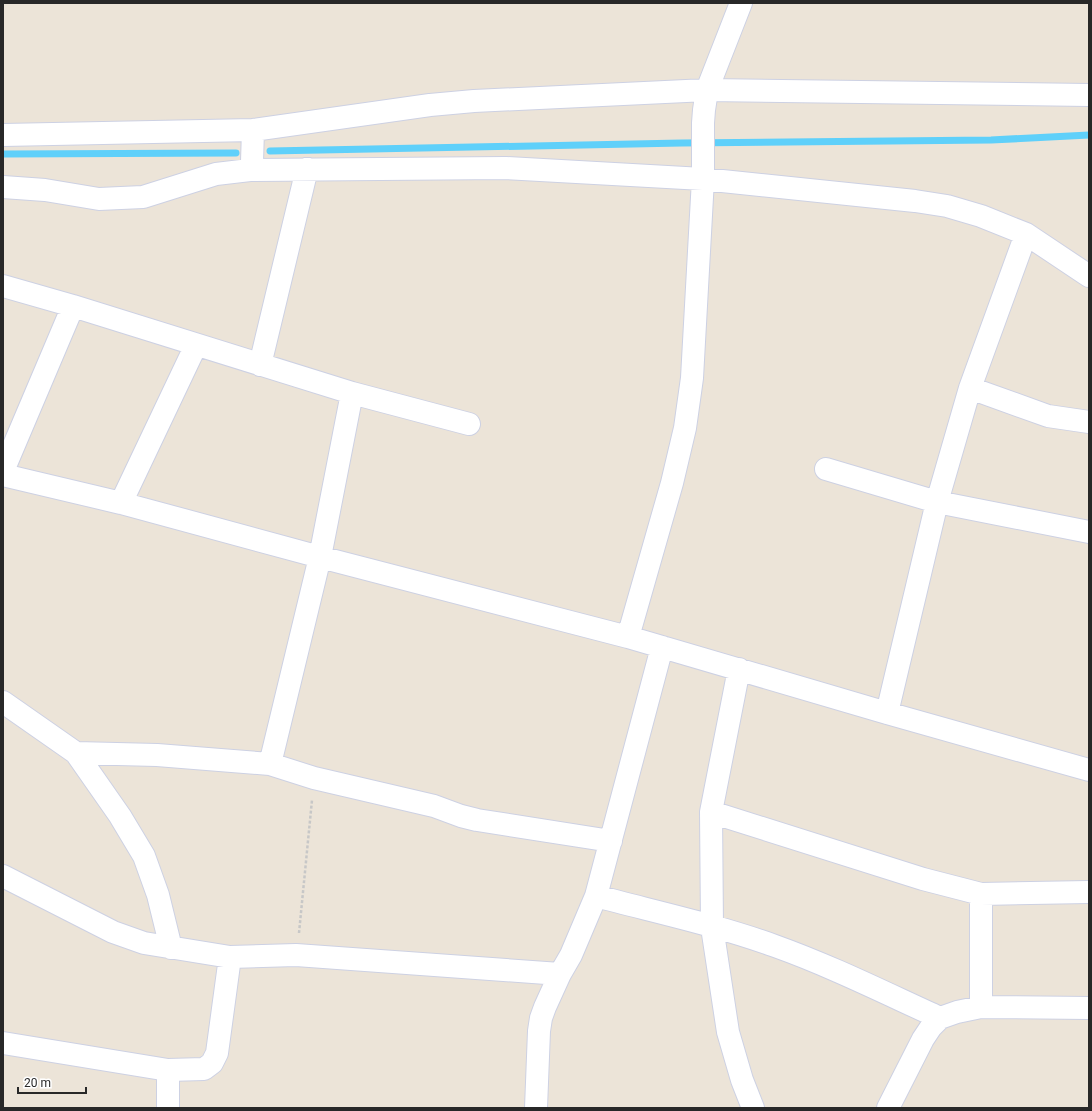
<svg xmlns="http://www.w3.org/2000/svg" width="1092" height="1111" font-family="Roboto,sans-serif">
<rect width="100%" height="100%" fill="#ece4d8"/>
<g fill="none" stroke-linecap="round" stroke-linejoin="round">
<!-- stream -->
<path stroke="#5fd0fa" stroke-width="7" d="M270,151L682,143L991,140L1089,135
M3,154L236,153"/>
<!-- minor casing -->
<g stroke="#cdd1e3" stroke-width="24">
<path id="minor" d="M3,135L253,130L430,105L474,101L707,90L1089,95
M250,170L252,162L253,130
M3,187L45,190L99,199L143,197L216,174L250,170L506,168L703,179L915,201L947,206L981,216L1026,234L1089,276
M3,286L73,306L352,393L469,424
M260,365L307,169
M970,388L1048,416L1089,422
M826,469L937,502L1089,532
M3,471L73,306
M3,475L121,503L320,557L628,637L887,713L1089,770
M121,503L196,345
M628,637L672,483L685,428L692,378L703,179V123L704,110L707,90L741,3
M739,669L711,812L712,927L728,1032L742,1080L753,1108
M3,702L76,753L120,816L144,856L158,895L171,948
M887,713L937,502L970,388L1026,234
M76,753L157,755L270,764L320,557L352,393
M270,764L314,778L434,806L461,816L477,820L611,841
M711,812L923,879L981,894L1089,892
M3,876L113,932L144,943L230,957L296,955L560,974
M981,894V1007
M596,896C656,912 717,925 775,946C831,966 885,993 940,1018
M3,1043L168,1070L204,1069L212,1063L217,1053L230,957
M168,1108V1070
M536,1108L539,1031L541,1018L545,1007L560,974L571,955L596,896L662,647
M888,1108L923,1039L931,1027L940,1018L957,1012L981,1007L1089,1008"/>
</g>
<!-- path -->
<path stroke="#c7c7c7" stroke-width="2.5" stroke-dasharray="3 2" stroke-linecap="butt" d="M299,933L312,800"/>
<!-- minor -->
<use href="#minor" stroke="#fff" stroke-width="22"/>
</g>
<!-- border -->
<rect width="1092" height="1111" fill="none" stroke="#282828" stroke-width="8"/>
<!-- scale -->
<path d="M18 1087v6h68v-6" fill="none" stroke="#282828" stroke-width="2"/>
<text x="24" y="1087" font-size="12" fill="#282828" stroke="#ffffff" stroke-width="3" paint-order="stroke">20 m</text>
</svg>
